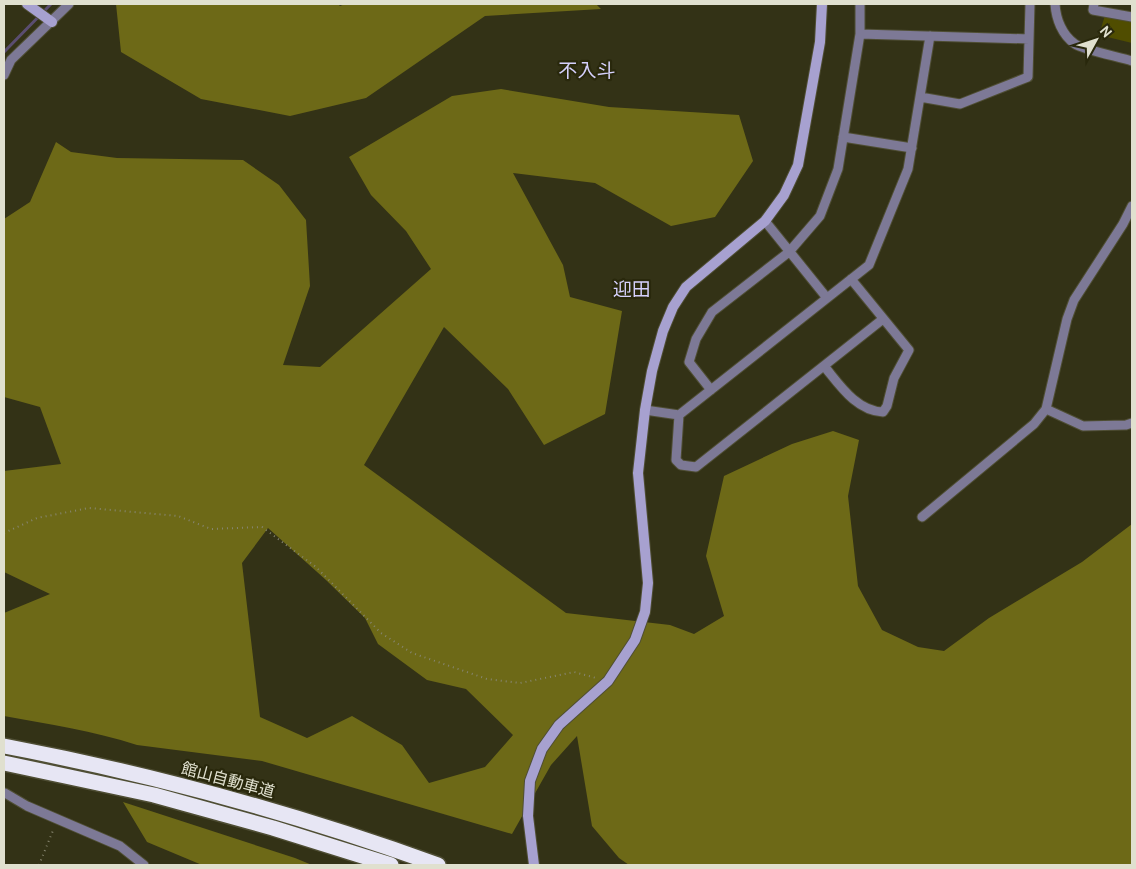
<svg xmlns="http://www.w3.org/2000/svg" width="1136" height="869" font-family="Cabin,'Noto Sans JP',sans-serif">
<rect width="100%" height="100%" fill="#333216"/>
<!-- green -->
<path fill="#504d00" d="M1106,12L1132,17V43L1099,35Z"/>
<!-- forest -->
<path fill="#6d6917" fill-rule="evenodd" d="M116,4H338L340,6L345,4H596L601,9L485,16L366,98L290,116L201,99L121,52Z
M501,89L609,107L739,115L753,161L715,217L671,226L595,183L513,173L563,265L570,297L622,311L605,414L544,445L508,389L444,327L364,465L566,613L670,625L694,634L724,616L706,556L724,476L792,444L833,431L859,440L848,496L858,586L882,630L918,647L944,651L989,618L1082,562L1132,524V865H629L619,858L592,826L577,736L551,765L512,834L262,761L137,745C94,731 48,724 4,716V613L50,594L4,572V471L61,464L40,407L4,397V219L30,202L56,142L71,152L117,158L243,160L279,185L306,220L310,286L283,365L320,367L431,269L406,231L371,195L349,157L452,96ZM268,528L326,580L365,618L378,644L427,680L466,689L513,735L485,767L429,783L402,745L352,716L307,738L260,717L242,563Z
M123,802L295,858L312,865H202L147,842Z"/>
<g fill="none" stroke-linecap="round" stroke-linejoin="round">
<!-- stream -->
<path stroke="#5a4d70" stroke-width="3" d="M4,52L51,4"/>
<!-- street casing -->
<g stroke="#4f4e34" stroke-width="11">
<path id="street" d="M1055,4C1056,19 1062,35 1075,44C1084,50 1120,57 1132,61
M1094,4L1093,10L1132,17
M860,34L1029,39
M4,75L11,60L69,4
M920,97L960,104L1028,77L1030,4
M843,137L912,148
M765,221L827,298
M883,319L696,467L681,465L676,460L679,415L869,265L908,169L930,36
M824,366C839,384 856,411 883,412L887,406L894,378L909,350L851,279
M711,390L689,362L696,339L712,312L789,252L820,216L838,169L860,34V4
M1046,409L1083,426L1126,425L1132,423
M645,410L679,415
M922,517L1034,424L1046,409L1067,319L1074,300L1123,224L1132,206
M5,793L27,806L120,846L144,865"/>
</g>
<!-- secondary casing -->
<g stroke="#4f4e34" stroke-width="12">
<path id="secondary" d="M27,4L52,22
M534,865L528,816L530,781L542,749L559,725L608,681L635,640L645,612L648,583L638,473L645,410L652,371L663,331L673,307L686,287L765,221L784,195L798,165L820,42L822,4"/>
</g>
<!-- highway casing -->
<g stroke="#4f4e34" stroke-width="18">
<path id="highway" d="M4,746C152,774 297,814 438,865
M4,763L154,795L273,828L391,865"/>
</g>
<!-- path -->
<path stroke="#878670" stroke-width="2" stroke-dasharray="1 4" stroke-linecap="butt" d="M4,533L37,518L89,508L178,516L211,529L262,527L316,567L381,633L412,653L487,679L520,683L574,672L596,678
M39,865L54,828"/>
<!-- street -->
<use href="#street" stroke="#7d7996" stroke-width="9"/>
<!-- secondary -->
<use href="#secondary" stroke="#a7a1d0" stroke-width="10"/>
<!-- highway -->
<use href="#highway" stroke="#e7e6f4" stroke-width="15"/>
</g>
<g text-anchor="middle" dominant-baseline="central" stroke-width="4.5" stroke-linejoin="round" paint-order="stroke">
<!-- street labels -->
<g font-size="16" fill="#e0e0cf" stroke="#29280c">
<text transform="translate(228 780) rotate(15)">館山自動車道</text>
</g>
<!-- quarter labels -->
<g font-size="19" fill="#d5d0fc" stroke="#29280c">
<text x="587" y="70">不入斗</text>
<text x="632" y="289">迎田</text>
</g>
</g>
<!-- border -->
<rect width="1136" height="869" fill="none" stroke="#e0e0cf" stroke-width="10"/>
<!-- north arrow -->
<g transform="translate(1096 40) rotate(50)" stroke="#29280c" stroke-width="4" paint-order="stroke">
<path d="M0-4L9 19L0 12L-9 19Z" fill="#e0e0cf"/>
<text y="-8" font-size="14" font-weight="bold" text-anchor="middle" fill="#e0e0cf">N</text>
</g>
</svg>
